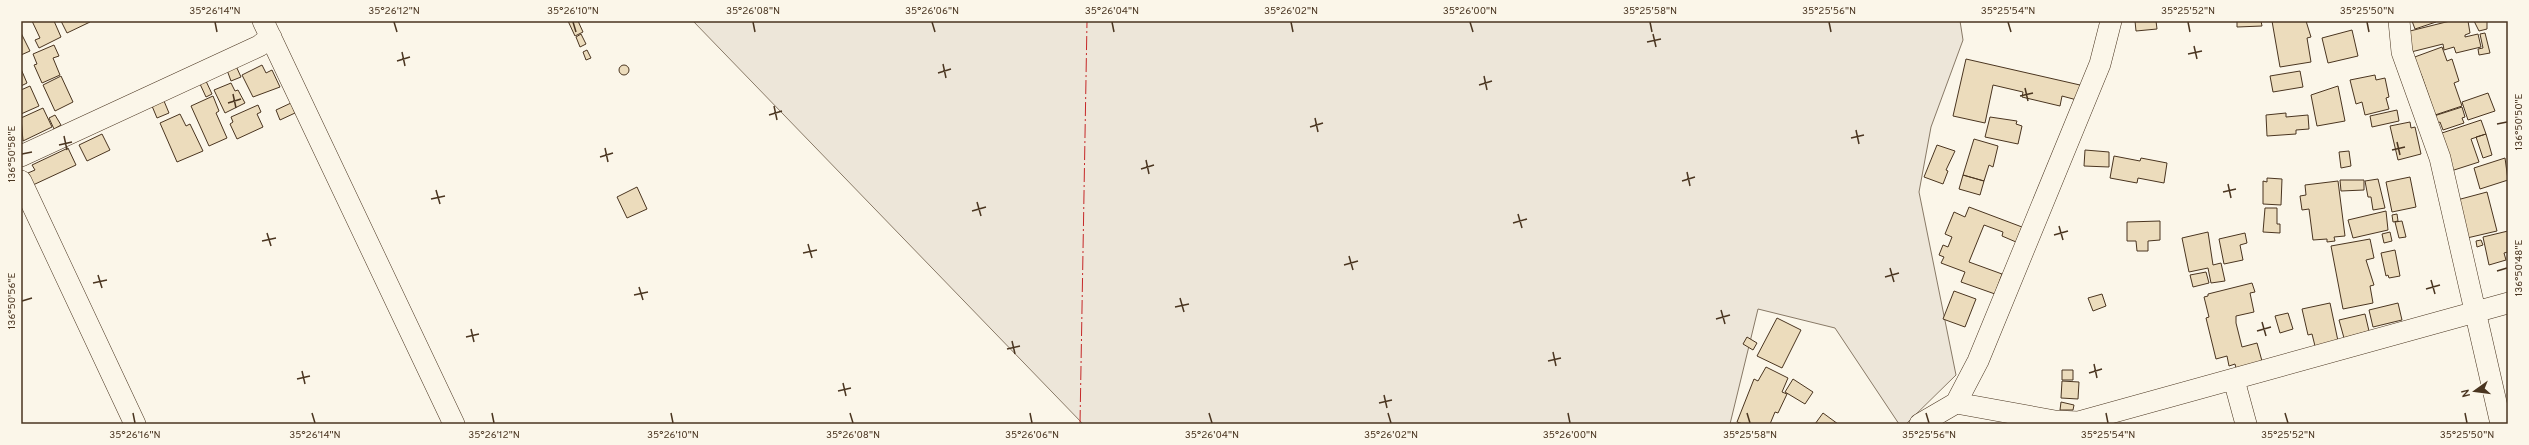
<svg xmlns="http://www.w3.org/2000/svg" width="2529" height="445" font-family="Overpass,sans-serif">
<rect width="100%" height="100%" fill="#fbf6e9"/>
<!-- green -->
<path fill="#ede6d9" stroke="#887966" d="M693,21H1960L1963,40L1931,127L1919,192L1956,375L1906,424H1899L1835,328L1758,309L1730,424H1083Z"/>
<!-- building -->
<path fill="#ecdcbc" stroke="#4a3520" d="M32,21H54L61,37L39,48L35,40L40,38Z
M61,21H89L90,22L67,33Z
M568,21H578L583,32L575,36Z
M2135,21H2156L2157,29L2136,31Z
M2237,21H2261L2262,26L2237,27Z
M2272,21H2306L2311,37L2307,38L2311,62L2280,67Z
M2412,21H2435L2436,22L2415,29Z
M2450,21H2468L2470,33L2465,35V37L2478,34L2481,47L2456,53L2454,47L2444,50L2443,44L2411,52L2406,32Z
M2474,21H2487V29L2479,31Z
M2352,30L2358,56L2328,63L2322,38Z
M21,33L30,51L21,55Z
M2485,33L2490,53L2479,55L2478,49L2483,48L2480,34Z
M581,34L586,44L580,47L576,37Z
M54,45L59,56L53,58L60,75L42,83L34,65L37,64L33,54Z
M2442,47L2447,61L2452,59L2459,81L2454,83L2462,106L2435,115L2421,74L2418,75L2412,58Z
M587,50L591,58L586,60L583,52Z
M1966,59L2080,85L2077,100L2062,96L2060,106L2022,97L2023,92L1993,85L1985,123L1953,116Z
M619 70a5 5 0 1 1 10 0a5 5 0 1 1-10 0Z
M262,65L266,73L272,70L280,87L253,97L242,75Z
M236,66L241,77L231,81L227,70Z
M21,69L27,83L21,86Z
M2300,71L2303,87L2273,92L2270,76Z
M2375,75L2376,80L2385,78L2389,97L2386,98L2389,109L2365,115L2362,102L2356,104L2350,80Z
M61,76L73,102L55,111L43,85Z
M206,81L212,94L206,97L200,84Z
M231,83L235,91L238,90L245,103L225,113L214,90Z
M30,86L39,106L21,114V90Z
M2338,86L2345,121L2317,126L2311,95Z
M2488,93L2495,111L2468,120L2462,102Z
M213,96L219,111L216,113L227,138L209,146L191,106Z
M164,101L169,113L157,118L152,106Z
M291,103L295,113L280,120L276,110Z
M258,105L261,112L257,114L263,127L237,139L230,124L233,122L231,117Z
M2462,107L2465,117L2462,118L2464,123L2443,130L2440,122L2436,124L2434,116Z
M43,108L52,127L23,141L21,118Z
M2397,110L2399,121L2372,127L2370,116Z
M2286,113V117L2308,115L2309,129L2296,130V134L2267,136L2266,115Z
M180,114L186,126L190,124L203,151L177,162L160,123Z
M55,115L61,125L54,129L49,118Z
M1990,117L2017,121L2016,124L2022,126L2018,144L1985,137Z
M2481,120L2486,134L2471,139L2479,162L2451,171L2439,134Z
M2410,122L2411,128L2415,127L2421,154L2398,160L2390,126Z
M102,134L110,150L87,161L79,145Z
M2486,134L2492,155L2483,158L2476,137Z
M1974,139L1998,146L1993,167L1989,165L1984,181L1963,175Z
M1937,145L1955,151L1946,170L1948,171L1943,184L1924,177Z
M68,148L76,165L33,185L28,173L35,170L32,165Z
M2085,150L2109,152V167L2084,166Z
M2349,151L2351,166L2341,168L2339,152Z
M2114,156L2140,161L2141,158L2167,163L2164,183L2138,178L2137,183L2110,178Z
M2505,158L2508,180L2480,189L2474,168Z
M1963,175L1984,181L1980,195L1959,189Z
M2410,177L2416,207L2392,212L2386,182Z
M2267,178L2282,179L2281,205L2263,204V181L2267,182Z
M2378,179L2385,208L2373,210L2371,197H2368L2365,181Z
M2340,180H2364V190L2341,191Z
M2338,181L2345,236L2334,237L2335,241L2327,242V239L2313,240L2309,209L2302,210L2300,196L2306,195L2305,185Z
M637,187L647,209L627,218L617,197Z
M2487,192L2497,231L2467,238L2457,200Z
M1969,207L2022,227L2016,242L2002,236L2003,232L1984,225L1969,262L2002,274L1995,294L1961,282L1965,272L1941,263L1944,257L1939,255L1943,245L1948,247L1952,237L1945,234L1954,212L1965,217Z
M2265,208H2277V224H2280V233L2263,232Z
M2386,211L2388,230L2353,238L2348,220Z
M2397,214L2398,221L2393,222L2392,215Z
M2160,221V240L2148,241V251H2137L2136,241H2127V222Z
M2402,221L2406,237L2399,238L2395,222Z
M2508,231V252L2504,253L2506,260L2489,265L2483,237Z
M2208,232L2213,265L2221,263L2225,281L2211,283L2208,268L2189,272L2182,238Z
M2390,232L2392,241L2384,243L2382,234Z
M2245,233L2247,243L2240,245L2243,260L2224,264L2219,239Z
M2370,239L2374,258L2366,260L2374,285L2370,286L2373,303L2343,309L2331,246Z
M2481,240L2483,245L2477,247L2476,241Z
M2395,250L2400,276L2389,278L2388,275L2386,276L2381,253Z
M2206,272L2209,283L2193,287L2190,275Z
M2252,283L2255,292L2250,293L2254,312L2236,316V323L2242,347L2257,343L2262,361L2236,368L2235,364L2229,366L2227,356L2216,359L2206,318L2209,317L2204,297L2208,296V294Z
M1954,291L1976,299L1965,327L1943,319Z
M2102,294L2106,306L2093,311L2088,298Z
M2330,303L2338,341L2315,346L2312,334L2308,335L2302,309Z
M2398,303L2402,320L2373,327L2369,310Z
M2288,313L2293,329L2280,333L2275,316Z
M2365,314L2369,331L2344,338L2339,320Z
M1777,318L1801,330L1782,368L1757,356Z
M1747,337L1757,343L1753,350L1743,344Z
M1766,367L1788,378L1782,392L1787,394L1778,413L1775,412L1770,424H1743L1737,422L1754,379L1758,381Z
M2062,370H2073V380H2062Z
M1793,379L1813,392L1805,404L1785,392Z
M2062,381L2079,382L2078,399L2061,398Z
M2061,402L2074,405L2073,410H2060Z
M1823,413L1838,424H1815Z
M1946,423H1970V424H1946Z"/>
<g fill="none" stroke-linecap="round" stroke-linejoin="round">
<!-- minor casing -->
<g stroke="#4a3520" stroke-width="22">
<path id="minor" d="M263,21L454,424
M2399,21L2402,52L2440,158L2501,424
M21,156L259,46L271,37
M21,181L135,424
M2234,380L2246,424
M1956,403L2055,421L2078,422L2508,303
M1920,424L1956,403L1978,361L2100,64L2111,21"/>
</g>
<!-- minor -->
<use href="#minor" stroke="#fbf6e9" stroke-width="21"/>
<!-- power -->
<path stroke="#c62828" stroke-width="1" stroke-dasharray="14 3 2 3" stroke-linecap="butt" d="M1080,424L1087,21"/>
</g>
<!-- ticks -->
<path fill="none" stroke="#4a3520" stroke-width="1.5" d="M215,22L217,32M394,22L397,32M573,22L576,32M753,22L755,32M932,22L935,32M1112,22L1114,32M1291,22L1293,32M1470,22L1473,32M1650,22L1652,32M1829,22L1831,32M2008,22L2011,32M2188,22L2190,32M2367,22L2369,32M1653,34L1656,47M1647,42L1661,39M2194,46L2197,59M402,52L405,66M2188,54L2202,51M397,61L410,57M943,64L946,78M938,73L951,69M1484,76L1487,90M1479,85L1492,81M2025,88L2028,101M233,94L236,108M2020,96L2033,93M228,103L241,99M774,106L777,120M769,115L782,111M1315,118L1318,132M2497,124L2507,122M1310,127L1323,123M1856,130L1859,144M64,136L67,150M1851,138L1864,135M2397,142L2400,155M59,145L72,142M605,148L608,162M2392,150L2405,147M22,154L32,152M600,157L613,153M1146,160L1149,174M1141,169L1154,165M1687,172L1690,186M1682,181L1695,177M2228,184L2231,198M436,190L440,204M2223,192L2236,189M431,199L445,196M977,202L981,216M972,211L986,207M1518,214L1522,228M1513,223L1527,219M2059,226L2063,240M267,233L271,246M2054,235L2068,231M262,241L276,238M808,244L812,258M803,253L817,250M1349,256L1353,270M1344,265L1358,261M1890,268L1894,282M2497,271L2507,268M98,275L102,288M1885,277L1899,273M2431,280L2435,294M93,283L107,280M639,287L643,300M2426,289L2440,285M634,295L648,292M1180,298L1184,312M22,301L32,298M1175,307L1189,304M1721,310L1725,324M1716,319L1730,315M2262,322L2266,336M471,329L474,342M2257,331L2271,327M466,337L479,334M1012,341L1015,354M1007,349L1020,346M1553,352L1556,366M1548,361L1561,358M2094,364L2097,378M302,371L305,384M2089,373L2102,369M297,379L310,376M843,383L846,396M838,391L851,388M1384,395L1387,408M1379,403L1392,400M133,413L135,423M312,413L315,423M492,413L494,423M671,413L673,423M850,413L853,423M1030,413L1032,423M1209,413L1212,423M1388,413L1391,423M1568,413L1570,423M1747,413L1750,423M1926,413L1929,423M2106,413L2108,423M2285,413L2288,423M2465,413L2467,423"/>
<!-- border -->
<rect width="2529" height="445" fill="none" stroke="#fbf6e9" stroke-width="44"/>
<!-- north arrow -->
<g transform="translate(2475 391) rotate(256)" stroke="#fbf6e9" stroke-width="3" paint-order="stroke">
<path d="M0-3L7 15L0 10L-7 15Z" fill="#4a3520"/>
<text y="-6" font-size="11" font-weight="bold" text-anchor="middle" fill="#4a3520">N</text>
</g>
<rect x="22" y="22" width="2485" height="401" fill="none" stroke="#4a3520" stroke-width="1.5"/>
<g font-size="10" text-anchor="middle" fill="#4a3520">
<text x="215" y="14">35°26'14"N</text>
<text x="394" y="14">35°26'12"N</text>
<text x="573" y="14">35°26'10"N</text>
<text x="753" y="14">35°26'08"N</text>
<text x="932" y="14">35°26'06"N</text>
<text x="1112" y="14">35°26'04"N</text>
<text x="1291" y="14">35°26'02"N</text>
<text x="1470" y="14">35°26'00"N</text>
<text x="1650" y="14">35°25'58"N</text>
<text x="1829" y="14">35°25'56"N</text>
<text x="2008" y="14">35°25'54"N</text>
<text x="2188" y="14">35°25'52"N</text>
<text x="2367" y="14">35°25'50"N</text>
<text transform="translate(2518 122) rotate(-90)" y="4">136°50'50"E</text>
<text transform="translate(11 154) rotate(-90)" y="4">136°50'58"E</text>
<text transform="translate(2518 268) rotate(-90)" y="4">136°50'48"E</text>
<text transform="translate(11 301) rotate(-90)" y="4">136°50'56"E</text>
<text x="135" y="438">35°26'16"N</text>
<text x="315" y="438">35°26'14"N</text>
<text x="494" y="438">35°26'12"N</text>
<text x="673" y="438">35°26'10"N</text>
<text x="853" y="438">35°26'08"N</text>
<text x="1032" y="438">35°26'06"N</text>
<text x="1212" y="438">35°26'04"N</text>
<text x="1391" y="438">35°26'02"N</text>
<text x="1570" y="438">35°26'00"N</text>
<text x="1750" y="438">35°25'58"N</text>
<text x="1929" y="438">35°25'56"N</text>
<text x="2108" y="438">35°25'54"N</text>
<text x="2288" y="438">35°25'52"N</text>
<text x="2467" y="438">35°25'50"N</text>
</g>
</svg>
